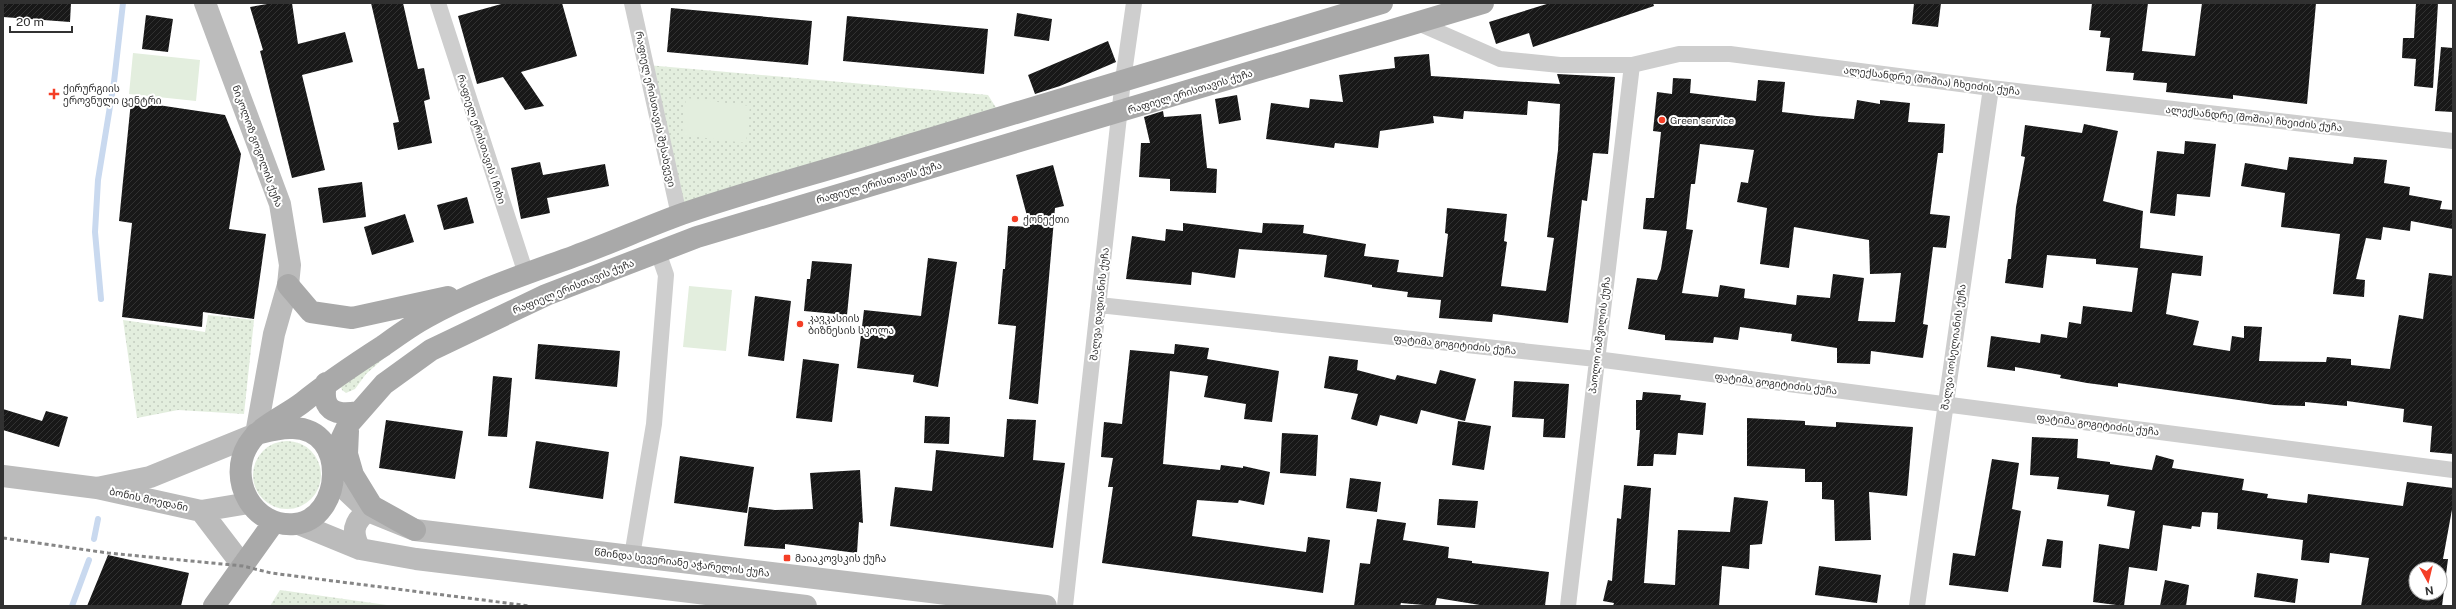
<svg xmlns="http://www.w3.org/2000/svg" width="2456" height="609" font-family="'Public Sans','Noto Sans Georgian',sans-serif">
<defs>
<pattern id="grass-dots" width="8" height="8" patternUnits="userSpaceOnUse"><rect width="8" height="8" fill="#e3eede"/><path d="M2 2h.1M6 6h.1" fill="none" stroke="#c3cdbf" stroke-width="1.8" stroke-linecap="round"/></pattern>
<pattern id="building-hatch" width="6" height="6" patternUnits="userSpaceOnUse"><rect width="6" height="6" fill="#181818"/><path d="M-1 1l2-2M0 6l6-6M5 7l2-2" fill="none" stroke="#313131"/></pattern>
</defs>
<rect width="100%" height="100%" fill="#fff"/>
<!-- grass -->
<path fill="url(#grass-dots)" d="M647,65L988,95L1002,117L679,215Z
M208,315L254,320L244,414L178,410L137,418L123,320L205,332Z
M391,352L366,374L355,389L346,393L342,390L340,383Z
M253 475a34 34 0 1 1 68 0a34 34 0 1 1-68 0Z
M280,590L394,606H270Z"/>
<!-- garden -->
<path fill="#e3eede" d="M133,53L200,60L196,101L129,94Z
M686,98L750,106L746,143L682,135Z
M689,286L732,290L726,351L683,347Z"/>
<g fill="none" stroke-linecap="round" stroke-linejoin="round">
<!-- stream -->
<path stroke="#c9d9ef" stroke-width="6" d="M101,299L95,232L98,180L114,82L123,3
M94,539L98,519
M72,606L89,560"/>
</g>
<!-- building -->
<path fill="url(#building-hatch)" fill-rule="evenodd" d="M3,3H71L70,22L3,17Z
M273,3H292L298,44L345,32L353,62L302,75L325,170L292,178L260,51L263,50L250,7Z
M371,3H403L418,69L424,68L430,99L424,101L432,143L398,150L393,123L399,122Z
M505,3H562L577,56L521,72L544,106L525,110L503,77L477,84L458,16Z
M1550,3H1653L1654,6L1533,47L1529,33L1496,44L1489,22Z
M1914,3H1941L1938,27L1912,24Z
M2092,3H2148L2142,51L2195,56L2202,3H2316L2307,104L2233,95V99L2166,92L2167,83L2133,80L2134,73L2106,71L2110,38L2100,37L2101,31L2089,30Z
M2416,3H2438L2433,88L2414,86L2416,59L2402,58L2403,38H2414Z
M671,8L812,21L808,65L667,52Z
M1017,13L1052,19L1049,41L1014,36Z
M146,15L173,19L168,52L142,49Z
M847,16L988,29L984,74L843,61Z
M1108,41L1116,62L1060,86L1035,94L1028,75Z
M2441,47L2453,48V112L2435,111Z
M1429,54L1431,76L1560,84L1557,74L1615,77L1608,154L1593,153L1587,201L1582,200L1568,323L1493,314L1492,322L1439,318L1441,300L1407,297L1408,292L1372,287V285L1324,277L1327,255L1239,249L1235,278L1192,272L1191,285L1126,279L1132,236L1165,241L1166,229L1183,231V223L1262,233L1263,223L1304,225L1303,233L1366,244L1364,256L1399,260L1397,272L1443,277L1448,234L1445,233L1447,208L1507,214L1504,241L1507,242L1501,286L1546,291L1554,238L1547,237L1558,150L1560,104L1528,101L1527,115L1464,111L1463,119L1433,116L1434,123L1380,131L1378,148L1335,143L1334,148L1266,139L1271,103L1309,108L1310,99L1343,102L1339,75L1395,68L1394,57Z
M1673,78L1691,79L1690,93L1756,101L1758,80L1785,82L1782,112L1817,116L1854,119L1857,100L1880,104V100L1910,103L1908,122L1945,124L1943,153H1938L1930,214L1950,216L1946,248L1933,247L1923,324L1928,325L1923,358L1871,351L1870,364L1837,363V348L1791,341L1792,334L1740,327L1738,340L1714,337L1713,343L1665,340V335L1628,329L1637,278L1657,280L1661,269L1667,231L1643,229L1646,198H1654L1661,132L1653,131L1657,92L1672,94ZM1700,144L1754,150L1748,183L1741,182L1737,202L1767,208L1760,264L1789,268L1794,227L1869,240L1870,274L1901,273L1895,322L1858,321L1864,278L1833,274L1830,298L1797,295L1796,305L1744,298L1745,289L1720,285L1718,297L1682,293L1693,230L1686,229L1691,184H1695Z
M1237,95L1241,120L1219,124L1215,99Z
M131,101L225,115L241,154L229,229L266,234L254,319L203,312L202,327L122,317L132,223L119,221Z
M1163,111L1164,117L1201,114L1207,168L1217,169L1216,193L1170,191V179L1139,177L1141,143H1150L1144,117Z
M2084,124L2118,131L2103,201L2143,211L2140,248L2203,256L2201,276L2172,273L2166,314L2199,321L2193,345L2230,351L2232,336L2244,338V326L2262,327L2259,361L2326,362L2327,357L2351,359V365L2390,369L2399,315L2423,319L2429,273L2453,276V454L2430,452L2432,426L2403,422L2404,409L2347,401V406L2305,402V406L2274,405L2118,383V387L2087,383L2060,378L2061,375L2015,367V371L1987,367L1991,336L2040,343L2041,334L2067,338L2069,322L2081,324L2083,306L2132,312L2138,268L2096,264V259L2047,255L2043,288L2005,283L2008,259H2011L2016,207L2025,157L2021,156L2025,125L2082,133Z
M2185,141L2216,144L2210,197L2177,194L2175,216L2150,213L2157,151L2184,154Z
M2289,157L2353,164L2354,157L2387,160L2384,183L2410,187L2409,195L2442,201L2440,209L2453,210V229L2411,221L2410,231L2383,227L2381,240L2366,238L2356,279L2365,280L2364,297L2333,294L2340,234L2281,227L2285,193L2241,186L2245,163L2287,170Z
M540,162L543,175L605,164L609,186L547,198L550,213L521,219L511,168Z
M1053,165L1064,206L1055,208L1038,404L1009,399L1016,326L998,324L1003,269H1005L1008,226L1030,227L1016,175Z
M362,182L366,217L323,223L318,188Z
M467,197L474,223L444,230L437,205Z
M405,214L414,242L372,255L364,227Z
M928,258L957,262L938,387L913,382L914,375L857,368L864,310L921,316Z
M812,261L852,264L847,315L804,311L807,279H810Z
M755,296L791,301L784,361L748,356Z
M538,344L620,351L617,387L535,379Z
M1175,344L1209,348L1207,359L1279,371L1272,422L1244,419L1246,404L1204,397L1208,376L1170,371L1163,464L1220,470L1221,465L1243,468V466L1270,472L1264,505L1239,500L1238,503L1197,500L1192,536L1306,552L1308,537L1330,540L1323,593L1102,563L1113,487H1108L1113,458L1101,457L1104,422L1122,424L1130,350L1174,354Z
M1329,356L1358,360L1357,370L1395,380L1397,375L1436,384L1440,370L1476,379L1465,421L1421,410L1417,424L1380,415L1377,426L1351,419L1358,394L1324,388Z
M803,359L839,364L832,422L796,418Z
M493,376L512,378L507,437L488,436Z
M1514,381L1569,384L1565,438L1543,437L1544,419L1512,417Z
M1643,392L1681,395L1680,400L1706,403L1703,435L1678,433L1676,455L1654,454L1653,466H1637L1640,430H1636V400H1642Z
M3,409L42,421L46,411L68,417L59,447L3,430Z
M925,416L950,417L949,444L924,443Z
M1747,418L1805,421V425L1836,427V422L1913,427L1907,496L1869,492L1871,540L1835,541L1834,500L1822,499V482H1805V469L1747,466Z
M1007,419L1036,420L1033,460L1065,463L1053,548L890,526L895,487L932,491L936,450L1004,457Z
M386,420L463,431L455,479L379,468Z
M1458,421L1491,426L1484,470L1452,465Z
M1282,433L1318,435L1316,476L1280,473Z
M2032,437L2078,439L2077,458L2110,462V464L2152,470L2156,455L2174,460L2172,468L2244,479L2242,490L2268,494L2267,498L2307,503L2308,494L2403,506L2407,482L2453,488V504L2443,559H2448L2442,606H2361L2369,558L2330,553L2329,563L2301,560L2303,540L2217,529L2218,513L2202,512L2200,527L2192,526L2191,529L2163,525L2157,571L2129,567L2124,606L2093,602L2099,544L2129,549L2135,511L2107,506L2109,495L2057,489L2059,477L2030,475ZM2416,569H2440V593H2416Z
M536,441L609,452L603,499L529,488Z
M680,456L754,467L747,513L674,503Z
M1992,459L2019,463L2012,509L2021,511L2008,592L1949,585L1953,553L1975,556Z
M860,470L863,523L859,522L857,553L785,544V549L744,546L749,507L775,510L813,509L810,473Z
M1350,478L1381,482L1377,512L1346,508Z
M1624,485L1651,488L1644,583L1675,585L1678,530L1730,532L1734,497L1768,501L1762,544L1750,545L1749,569L1722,566L1719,606H1613L1614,603L1603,601L1608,580L1612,581L1617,518L1621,519Z
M1439,499L1478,501L1475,528L1437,525Z
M1377,519L1406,523L1403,540L1449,547L1448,558L1472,561V563L1549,572L1545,606H1486L1437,598L1435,606L1401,603L1400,606H1354L1360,563L1370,564Z
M2047,539L2063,541L2061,568L2042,566Z
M108,555L189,573L181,606H87Z
M1819,566L1881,575L1877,603L1815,595Z
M2257,573L2298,579L2295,603L2254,597Z
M2165,580L2189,585L2186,606H2160Z"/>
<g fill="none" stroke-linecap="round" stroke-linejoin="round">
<!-- street -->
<path stroke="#cecece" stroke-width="16" d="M438,3L526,274
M632,3L679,215
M1418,23L1500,59L1560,65H1632L1679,54H1730L1991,88L2453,141
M1099,305L1596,359L2453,470
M632,556L654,424L666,275L658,252
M1065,606L1123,80L1134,3
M1568,606L1632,65
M1917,606L1991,88"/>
<!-- secondary -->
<path stroke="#bbb" stroke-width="22" d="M3,476L97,488L201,511L249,503
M334,479L368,511L415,530L1046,606
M97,488L150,477L256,434L274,334L288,285L290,265L280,204L205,3
M201,511L243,566
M299,524L360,549L416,559L806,606
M360,549C351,533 353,522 368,511"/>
<!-- primary -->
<path stroke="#a9a9a9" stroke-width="22" d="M288,285L311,312L352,318L448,297
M326,383C321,410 334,416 358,412
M348,431L347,454L353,475L372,506L415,530
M256,434C268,431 281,427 293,428C349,429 343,519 295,524C253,528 227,480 248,445C259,426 285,416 302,403C328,382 355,364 383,346C397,336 412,325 427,317C474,291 526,274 575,256C611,243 646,227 682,214C749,191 818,173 886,152C1051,102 1216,52 1382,3
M332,459L348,425L384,384L431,350L546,295L697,237L1483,3
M214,606L274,522"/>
<!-- rail -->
<path stroke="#868686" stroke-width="3" stroke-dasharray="4 3" stroke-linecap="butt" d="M3,538L108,553L243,566L271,573L530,606"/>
</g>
<!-- markers -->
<g fill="#f43e26" stroke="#fff" stroke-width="1.5">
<path d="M52 88h4v4h4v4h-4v4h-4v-4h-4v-4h4z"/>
<circle cx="1662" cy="120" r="4"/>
<circle cx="1015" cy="219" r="4"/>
<circle cx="800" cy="324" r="4"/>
<rect x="783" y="554" width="8" height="8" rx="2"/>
</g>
<g text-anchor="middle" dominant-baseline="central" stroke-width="4" stroke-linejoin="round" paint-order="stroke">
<!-- street labels -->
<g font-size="10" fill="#313131" stroke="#fff">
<text transform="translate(1932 80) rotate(7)">ალექსანდრე (შოშია) ჩხეიძის ქუჩა</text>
<text transform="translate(1190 91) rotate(-17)">რაფიელ ერისთავის ქუჩა</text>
<text transform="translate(656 109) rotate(78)">რაფიელ ერისთავის შესახვევი</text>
<text transform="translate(2254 118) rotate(6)">ალექსანდრე (შოშია) ჩხეიძის ქუჩა</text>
<text transform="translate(482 139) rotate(72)">რაფიელ ერისთავის I ჩიხი</text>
<text transform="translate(258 146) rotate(70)">ნიკოლოზ გოგოლის ქუჩა</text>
<text transform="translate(879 182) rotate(-16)">რაფიელ ერისთავის ქუჩა</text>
<text transform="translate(573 286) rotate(-22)">რაფიელ ერისთავის ქუჩა</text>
<text transform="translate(1099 304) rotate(-84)">შალვა დადიანის ქუჩა</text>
<text transform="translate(1599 335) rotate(-83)">პაოლო იაშვილის ქუჩა</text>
<text transform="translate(1455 344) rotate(6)">ფატიმა გოგიტიძის ქუჩა</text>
<text transform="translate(1953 347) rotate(-82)">შალვა იოსელიანის ქუჩა</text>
<text transform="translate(1776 383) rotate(7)">ფატიმა გოგიტიძის ქუჩა</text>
<text transform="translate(2098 424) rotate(7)">ფატიმა გოგიტიძის ქუჩა</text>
<text transform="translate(149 499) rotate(12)">ბონის მოედანი</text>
<text transform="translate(682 562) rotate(7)">წმინდა სევერიანე აჭარელის ქუჩა</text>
</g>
<!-- poi labels -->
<g font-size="10" fill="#313131" stroke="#fff" text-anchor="start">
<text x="63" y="88">ქირურგიის<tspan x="63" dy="12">ეროვნული ცენტრი</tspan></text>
<text x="1670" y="120">Green service</text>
<text x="1023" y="219">ქონექთი</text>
<text x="808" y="318">კავკასიის<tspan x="808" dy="12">ბიზნესის სკოლა</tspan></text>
<text x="795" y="558">მაიაკოვსკის ქუჩა</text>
</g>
</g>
<!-- border -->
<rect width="2456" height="609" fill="none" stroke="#313131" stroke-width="8"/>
<!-- north arrow -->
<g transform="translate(2428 581) rotate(172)"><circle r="19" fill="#ffffff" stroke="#adadad"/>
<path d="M0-3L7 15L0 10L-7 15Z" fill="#f43e26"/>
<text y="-6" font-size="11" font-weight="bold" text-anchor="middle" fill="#313131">N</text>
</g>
<!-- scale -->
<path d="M10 26v6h62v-6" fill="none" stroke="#313131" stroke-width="2"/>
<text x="16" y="26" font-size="12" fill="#313131" stroke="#ffffff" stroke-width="3" paint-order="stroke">20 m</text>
</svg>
